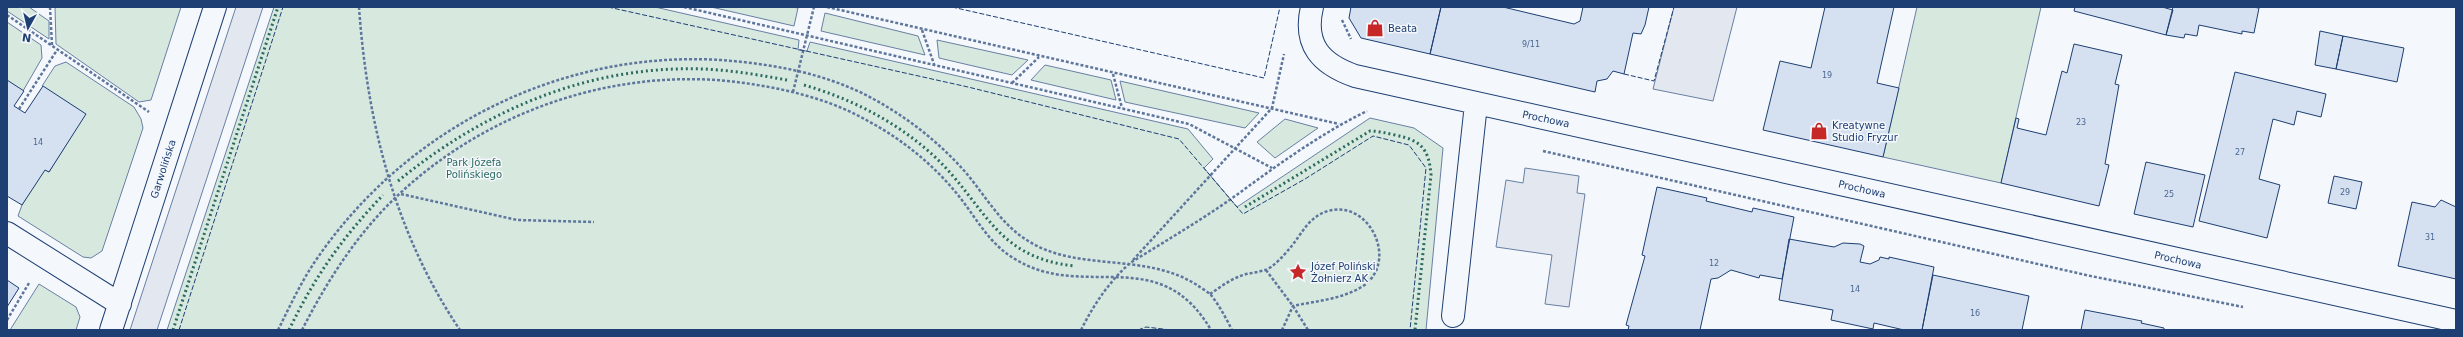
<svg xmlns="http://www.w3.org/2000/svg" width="2463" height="337" font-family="'DejaVu Sans',sans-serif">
<rect width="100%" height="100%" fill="#f4f7fb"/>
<!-- green -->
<path fill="#d7e8df" stroke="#687fa3" d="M7,7H29L49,21V39L7,11Z
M55,7H181L151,100L139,102L56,44Z
M274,7H655L799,40L798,50L807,51L810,42L1188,129L1213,159L1204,168L1237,207L1370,118L1414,128L1443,148L1426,330H167Z
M711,7H792L798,8L794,26Z
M1917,7H2041L2001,183L1883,157Z
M825,13L918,36L925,55L821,31Z
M7,22L41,45L42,58L23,91L7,81Z
M937,40L1028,60L1012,75L939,58Z
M66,62L134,107L141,119L143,128L102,251L91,258L83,257L18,216L22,205L44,169L49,172L85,114L42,86L55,66Z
M1045,65L1111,80L1116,100L1031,80Z
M1120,81L1259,113L1245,128L1125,102Z
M1285,119L1318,128L1275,158L1257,142Z
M39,284L76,307L80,317L76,330H10Z"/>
<!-- parking -->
<path fill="#e3e8f0" stroke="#687fa3" d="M236,7H263L157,330H130Z
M1674,7H1737L1713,101L1653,89Z
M1525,168L1579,176L1577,193L1585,194L1569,307L1545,304L1552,255L1496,247L1506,180L1523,183Z"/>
<!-- building -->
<path fill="#d5e0f0" stroke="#1d3f73" d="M1351,7H1441L1430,54L1361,38L1349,18Z
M1441,7H1503L1574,24L1580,21L1583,7H1649L1645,25L1641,34L1633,33L1624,74L1613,71L1607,79L1597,81L1595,92L1430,54Z
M1825,7H1894L1877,83L1899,88L1883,157L1763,130L1780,61L1811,68Z
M2075,7H2162L2173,10L2166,35L2074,11Z
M2173,7H2252L2259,8L2254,33L2242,31V34L2199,25L2197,36L2185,34L2184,38L2166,35Z
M2320,31L2343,36L2336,69L2315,65Z
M2343,36L2404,48L2397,82L2336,69Z
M2074,44L2122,55L2115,84L2119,85L2105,164L2109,165L2099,206L2001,183L2016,118L2019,119L2017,128L2046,135L2062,71L2067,73Z
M2235,72L2326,94L2321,117L2297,111L2294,125L2273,119L2259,179L2280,185L2267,238L2199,221Z
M7,80L24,91L14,106L25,113L43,86L86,114L49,172L45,170L22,205L7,196Z
M2146,162L2205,175L2193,227L2134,214Z
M2334,176L2362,182L2356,209L2328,203Z
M1657,187L1707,198L1706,201L1752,212L1753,208L1794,217L1782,279L1760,275L1759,278L1731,270L1718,278L1711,279L1700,330H1628L1629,326L1626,325L1645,256L1642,255Z
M2441,200L2456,207V279L2398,266L2412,202L2435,207Z
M1789,239L1834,247L1843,243L1860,244L1864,246L1860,262L1870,264L1879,260L1880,257L1889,259V257L1934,267L1922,330H1904L1874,323L1873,329L1831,320L1833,310L1779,300Z
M1933,275L2029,296L2022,330H1922Z
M7,280L19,288L7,307Z
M2085,310L2142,321L2141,323L2164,328V330H2081Z"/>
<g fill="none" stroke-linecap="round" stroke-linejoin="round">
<!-- minor casing -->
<g stroke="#1d3f73" stroke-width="24">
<path id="minor" d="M1312,7C1303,45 1321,64 1355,76L2456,321
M7,233L120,304
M1453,316L1476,104
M111,330L215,7"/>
</g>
<!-- path -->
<path stroke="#5e769c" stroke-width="2.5" stroke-dasharray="3 2" stroke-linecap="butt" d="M50,7L52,45
M359,7C367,122 395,234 460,330
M684,7L1189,124L1272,168
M827,7L1339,124
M7,15L149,112
M1342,20L1351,39
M922,30L934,64
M1113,74L1122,108
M1012,83L1039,57
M793,92L814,7
M19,109L57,50
M1543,151L2086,275L2243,307
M401,194L517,220L594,222
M1133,260L1272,108L1284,54
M1266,270L1293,306L1308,330
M1210,294C1219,288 1228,281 1238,277C1246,273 1256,273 1265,270C1273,268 1284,255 1290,248C1302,234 1308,217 1328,211C1370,199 1399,262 1363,286C1343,299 1316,301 1293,306L1282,330
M7,320L29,283
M278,330C289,308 300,284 314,263C404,129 559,50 721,60C774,64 830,74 877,101C911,120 942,145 967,174C987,198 1002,226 1030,242C1079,272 1145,252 1197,285C1201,288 1207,291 1211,295C1219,305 1226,318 1232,330
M302,330C326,283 355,237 393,200C483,112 613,67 737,82C782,88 828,98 868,121C900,138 930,162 953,189C974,213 987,243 1015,259C1084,302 1159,241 1211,330
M1081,330C1094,304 1109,282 1130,263C1164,242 1198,222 1231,199C1275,167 1318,135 1367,111"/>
<!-- minor -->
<use href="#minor" stroke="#f4f7fb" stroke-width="22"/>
<!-- hedge -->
<path stroke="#2c6c60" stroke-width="3" stroke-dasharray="2 3" stroke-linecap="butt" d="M804,85C852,99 897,122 934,156C986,205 994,257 1074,266
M398,181C485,110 589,65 703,69C731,70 759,75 787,80
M1245,207L1370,131C1378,131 1386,133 1395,135C1419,140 1429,147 1431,175L1415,330
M173,330L278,7
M289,330C315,276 342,238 383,195"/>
<!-- fence -->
<path stroke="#1d3f73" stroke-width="1" stroke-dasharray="5 2" stroke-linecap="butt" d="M608,7L968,87L1179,139L1243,214L1305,179L1373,136L1409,145L1426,168L1410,330
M952,7L1264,78L1280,7
M1624,74L1654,81L1674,7
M179,330L283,7
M1138,330L1146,327L1171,330"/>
</g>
<!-- icons -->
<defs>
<g id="shop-bare" transform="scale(1.38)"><path d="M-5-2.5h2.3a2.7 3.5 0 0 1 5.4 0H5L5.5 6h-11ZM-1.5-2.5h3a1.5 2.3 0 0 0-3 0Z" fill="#c62828" stroke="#f4f7fb" stroke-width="2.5" paint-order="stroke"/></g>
<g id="sight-bare" transform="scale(1.38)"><path d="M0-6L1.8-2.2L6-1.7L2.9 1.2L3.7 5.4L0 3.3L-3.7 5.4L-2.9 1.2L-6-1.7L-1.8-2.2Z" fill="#c62828" stroke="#f4f7fb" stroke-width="2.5" paint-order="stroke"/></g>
</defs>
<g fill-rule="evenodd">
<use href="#shop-bare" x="1375" y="28"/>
<use href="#shop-bare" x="1819" y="131"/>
<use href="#sight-bare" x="1298" y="272"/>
</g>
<g text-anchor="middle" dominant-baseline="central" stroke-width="3" stroke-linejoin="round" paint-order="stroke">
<!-- number labels -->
<g font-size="8" fill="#4b6792">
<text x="1531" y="44">9/11</text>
<text x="1827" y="75">19</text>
<text x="2081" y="122">23</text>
<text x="38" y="142">14</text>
<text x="2240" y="152">27</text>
<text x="2345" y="192">29</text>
<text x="2169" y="194">25</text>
<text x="2430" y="237">31</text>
<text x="1714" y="263">12</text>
<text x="1855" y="289">14</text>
<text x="1975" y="313">16</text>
</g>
<!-- poi labels -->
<g font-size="10" fill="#1d3f73" stroke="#f4f7fb" text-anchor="start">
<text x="1388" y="28">Beata</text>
<text x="1832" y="125">Kreatywne<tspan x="1832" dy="12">Studio Fryzur</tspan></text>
<text x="1311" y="266">Józef Poliński<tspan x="1311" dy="12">Żołnierz AK</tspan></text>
</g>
<!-- street labels -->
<g font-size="10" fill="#1d3f73" stroke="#f4f7fb">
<text transform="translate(1546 119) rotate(12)">Prochowa</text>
<text transform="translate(163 169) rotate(-72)">Garwolińska</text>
<text transform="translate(1862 189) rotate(13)">Prochowa</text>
<text transform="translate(2178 260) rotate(13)">Prochowa</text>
</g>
<!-- park labels -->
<g font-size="10" fill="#2c6c60" stroke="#f4f7fb">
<text x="474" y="162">Park Józefa<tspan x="474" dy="12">Polińskiego</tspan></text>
</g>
</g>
<!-- border -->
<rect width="2463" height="337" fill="none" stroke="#1d3f73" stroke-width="16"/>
<!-- north arrow -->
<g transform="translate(28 28) rotate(188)" stroke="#f4f7fb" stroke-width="3" paint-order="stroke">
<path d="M0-3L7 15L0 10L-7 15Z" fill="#1d3f73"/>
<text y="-6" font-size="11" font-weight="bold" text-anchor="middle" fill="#1d3f73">N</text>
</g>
</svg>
